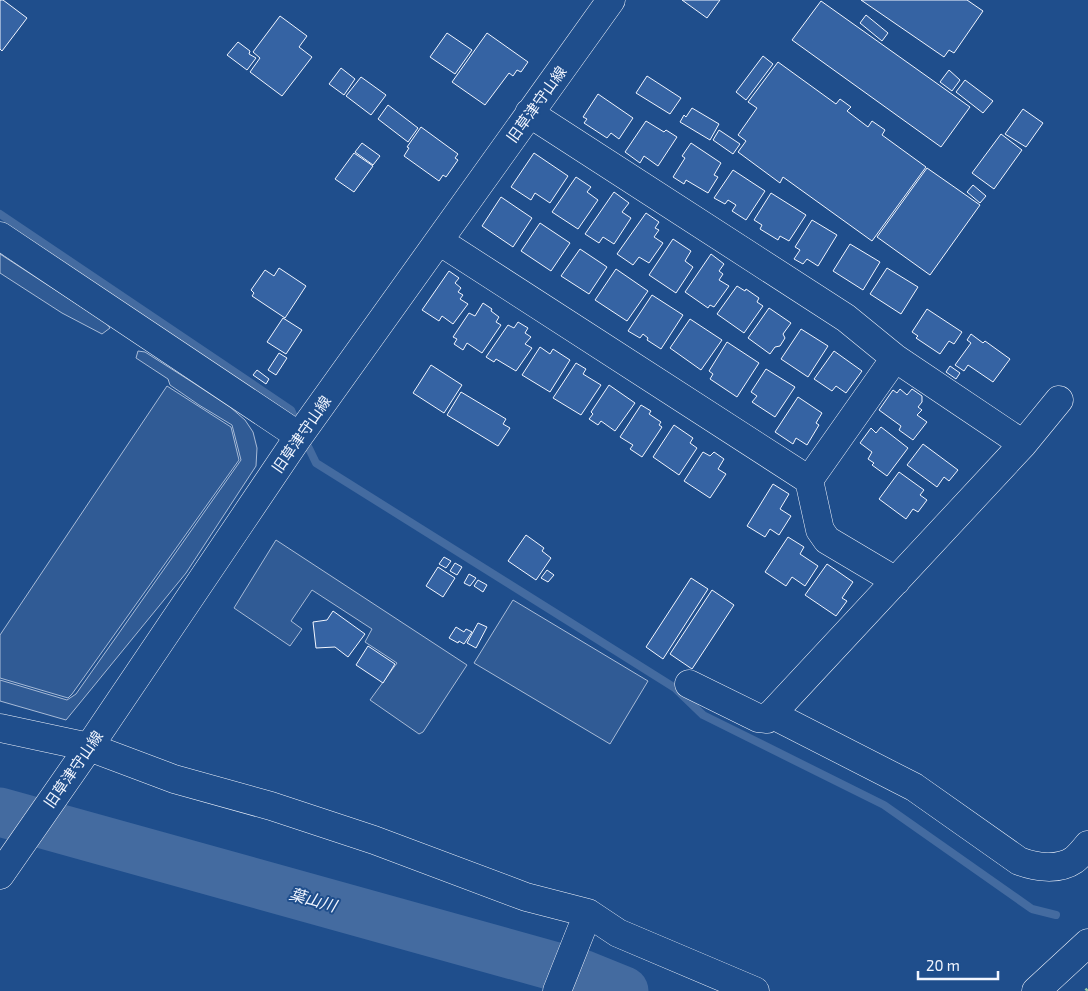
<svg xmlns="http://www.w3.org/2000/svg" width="1088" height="991" font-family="'Exo 2','Noto Sans JP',sans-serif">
<rect width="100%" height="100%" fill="#1f4e8c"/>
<!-- built -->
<path fill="#305b95" stroke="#a8bbd7" d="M0,254L106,323L110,328L102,334L62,313L0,273Z
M138,351L145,352L192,382L230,407L245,420L253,432L257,448L256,466L186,573L66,720L0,701V680L67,700L76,694L241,460L232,425L199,405L170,385L168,379L136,358Z
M167,386L231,427L239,460L72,694L68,698L0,678V635Z
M276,540L467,665L423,732L419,734L370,700L397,663L365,642L372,629L312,590L291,621L302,629L290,646L234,608Z
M513,600L648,681L610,744L474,663Z"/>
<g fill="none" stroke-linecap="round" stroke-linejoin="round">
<!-- stream -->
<path stroke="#446ba0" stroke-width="8" d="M0,214L291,410L297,423
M304,438L316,463L675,688L703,715L884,805L1032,909L1056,915"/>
<!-- river -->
<path stroke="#446ba0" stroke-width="49" d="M0,812L582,974L624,991"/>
</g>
<!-- building -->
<path fill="#3563a3" stroke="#f2f6ff" d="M0,0H3L27,18L2,51L0,49Z
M682,0H720L707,18Z
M861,0H967L983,11L954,53L949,50L944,57Z
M821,1L970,107L941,147L792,40Z
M866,15L888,33L882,41L860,23Z
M280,16L307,36L299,47L312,57L282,96L250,72L260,58L253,52Z
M447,33L472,50L455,74L430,57Z
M487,33L528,62L521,72L517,70L513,76L509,73L485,105L452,82Z
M238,42L250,51L249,54L256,58L247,70L227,55Z
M763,56L773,64L746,100L736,92Z
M778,62L836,104L840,99L851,107L847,111L868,127L872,121L885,130L882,135L926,167L872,241L783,177L780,183L738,152L746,141L738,135L757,108L748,102Z
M341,68L355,79L344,95L329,84Z
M949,70L960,80L952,91L940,82Z
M647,76L681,98L670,114L636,93Z
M361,77L386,95L371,115L346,96Z
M965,80L993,101L983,113L956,92Z
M598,94L633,118L619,139L611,133L607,138L584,123L587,119L583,117Z
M388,105L418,128L408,142L378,119Z
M692,108L719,124L710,140L680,122L684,115L686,117Z
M1023,109L1043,123L1026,147L1005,134Z
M646,121L664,132L666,130L677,137L658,166L644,156L640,163L625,152Z
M421,127L458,154L455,158L458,160L446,177L443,175L439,181L404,156L409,148L407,147Z
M719,130L740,144L733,154L713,140Z
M1001,134L1022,150L994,189L972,173Z
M362,143L380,156L373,165L355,152Z
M691,143L721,163L714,175L718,177L708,193L686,180L684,184L673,177L685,158L682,156Z
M354,153L373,166L354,192L335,179Z
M534,153L568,176L550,203L535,193L531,200L511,187Z
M927,168L980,205L930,275L877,237Z
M733,170L765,191L746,220L732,211L736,205L728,200L725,204L714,198Z
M576,177L591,187L587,192L598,200L578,229L552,212Z
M973,185L986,196L980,203L967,192Z
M614,192L629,203L622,212L631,218L614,244L603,237L599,243L585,234Z
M771,193L806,215L789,241L780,236L778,240L760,229L762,225L754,220Z
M501,197L532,218L513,247L482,226Z
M646,213L659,222L655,228L659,230L654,237L663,243L649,263L639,257L633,265L617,254Z
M812,220L837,235L818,266L807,259L803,264L794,259L800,250L795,247Z
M540,223L570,243L551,271L521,251Z
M673,239L691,251L685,261L693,267L676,293L649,275Z
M850,244L880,262L863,290L833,271Z
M580,249L607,267L589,294L561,276Z
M711,254L724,264L719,271L723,274L719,280L729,286L714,307L710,305L708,308L685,292Z
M279,268L306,286L285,318L252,296L254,293L251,290L265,270L274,276Z
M887,268L918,287L901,314L870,294Z
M616,269L648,291L627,321L595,300Z
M449,271L459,278L455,283L461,288L458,292L463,295L460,299L468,304L453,324L442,316L439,321L422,310Z
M737,286L745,291L746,289L759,298L757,302L763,306L744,333L717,314Z
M652,295L683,315L661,349L647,340L648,338L643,334L640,338L628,331Z
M483,303L492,309L491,311L499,317L496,322L501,325L482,353L467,343L463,350L454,344L457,339L453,337L469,313L475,316Z
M769,308L791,323L783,334L785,338L780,346L775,347L770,354L748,338Z
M927,309L962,332L954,344L949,341L940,354L916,338L918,336L912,332Z
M283,318L302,330L286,354L267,342Z
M690,319L722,340L701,370L670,348Z
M518,322L528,328L525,333L531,337L525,344L532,348L516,371L496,359L494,362L486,357L508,325L514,328Z
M801,329L828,346L808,377L781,359Z
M971,334L983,343L985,341L1010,359L993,382L968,365L964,371L955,365L971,343L967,340Z
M727,342L759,363L737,397L710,379L713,374L709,371Z
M540,347L550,354L553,349L570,360L550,392L522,375Z
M834,351L862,371L846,393L836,386L832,391L814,379Z
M279,353L287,358L276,375L268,370Z
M576,363L586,369L583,374L601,385L581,415L553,398Z
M431,365L462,385L444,413L413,393Z
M950,366L960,373L956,379L946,372Z
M766,369L795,387L775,417L752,402L757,396L751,392Z
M257,370L269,379L266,384L253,375Z
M609,385L635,403L615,431L601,421L598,425L589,419L593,414L591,412Z
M900,389L907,395L912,389L922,396V402L918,407L922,410L917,415L927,422L913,440L899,430L901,426L879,410L893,390L897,393Z
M461,392L506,419L503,424L510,428L498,446L447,415Z
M798,397L822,413L816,423L819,425L807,445L796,438L793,444L775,432Z
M641,405L651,411L649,414L661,422L659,425L662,427L642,457L630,449L633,445L620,437Z
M674,425L693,438L690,443L697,448L679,475L653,457Z
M881,427L908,448L887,476L872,465L874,463L868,459L872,452L860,443L871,428L876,433Z
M923,444L958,470L949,481L944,477L937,487L907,465Z
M703,452L710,456L714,452L724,459L718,469L726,474L710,498L684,481Z
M899,472L924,490L920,495L927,500L918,512L913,509L906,519L879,499Z
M773,484L789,494L780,509L791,516L779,535L770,529L765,537L747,526Z
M526,535L544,548L542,551L551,558L536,580L508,561Z
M788,537L804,547L800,554L818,566L805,586L792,577L786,586L765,572Z
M444,557L451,561L446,568L439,564Z
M455,563L462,567L457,575L450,571Z
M827,564L853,582L842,598L847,601L836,616L805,595Z
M438,567L455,578L443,597L426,586Z
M547,570L554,575L548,582L541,578Z
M469,574L476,578L470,586L464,583Z
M691,578L708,589L663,659L646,647Z
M478,580L487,585L483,592L474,586Z
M712,590L734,605L692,669L670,654Z
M333,611L365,634L348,657L335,647L316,648L313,622L327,620Z
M478,623L487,627L476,648L467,643Z
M456,627L464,632L466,629L472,632L464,644L459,641L458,643L449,638Z
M368,646L395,664L383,683L356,665Z"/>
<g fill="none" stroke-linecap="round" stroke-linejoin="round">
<!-- minor casing -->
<g stroke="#f2f6ff" stroke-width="29">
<path id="minor" d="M529,113L846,318L895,358L1023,444
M0,236L299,436
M439,241L809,480L820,530L827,540L896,581
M809,480L895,358
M689,684L758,718L767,719L1023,444L1059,400
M771,714L914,787L1019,861C1035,867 1058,871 1074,860C1079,856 1084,850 1088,845
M0,728L89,747L174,779L271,806L374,840L526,897L588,913L618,933L755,991
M0,875L89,747L299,436L611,0
M557,991L588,913"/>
</g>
<!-- major casing -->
<g stroke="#f2f6ff" stroke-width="29">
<path id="major" d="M1036,991L1088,943"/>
</g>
<!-- minor -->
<use href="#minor" stroke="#1f4e8c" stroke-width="28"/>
<!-- major -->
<use href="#major" stroke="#1f4e8c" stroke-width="28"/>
<!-- hedge -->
<path stroke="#97c8a6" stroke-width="4" stroke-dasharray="2.5 4" stroke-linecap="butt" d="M1086,991L1088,989"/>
</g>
<g text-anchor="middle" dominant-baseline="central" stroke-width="4" stroke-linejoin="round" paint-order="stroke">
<!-- street labels -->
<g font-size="15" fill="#f2f6ff" stroke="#1f4e8c">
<text transform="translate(536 104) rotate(-54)">旧草津守山線</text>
<text transform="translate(301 434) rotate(-55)">旧草津守山線</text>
<text transform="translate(73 769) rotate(-55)">旧草津守山線</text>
</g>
<!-- water labels -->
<g font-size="16" font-style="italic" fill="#f2f6ff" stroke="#1f4e8c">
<text transform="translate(313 899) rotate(16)">葉山川</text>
</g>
</g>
<!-- scale -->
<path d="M918 971v8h80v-8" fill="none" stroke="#f2f6ff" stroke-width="2.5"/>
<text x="926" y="971" font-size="15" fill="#f2f6ff" stroke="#1f4e8c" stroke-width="4" paint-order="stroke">20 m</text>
</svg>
